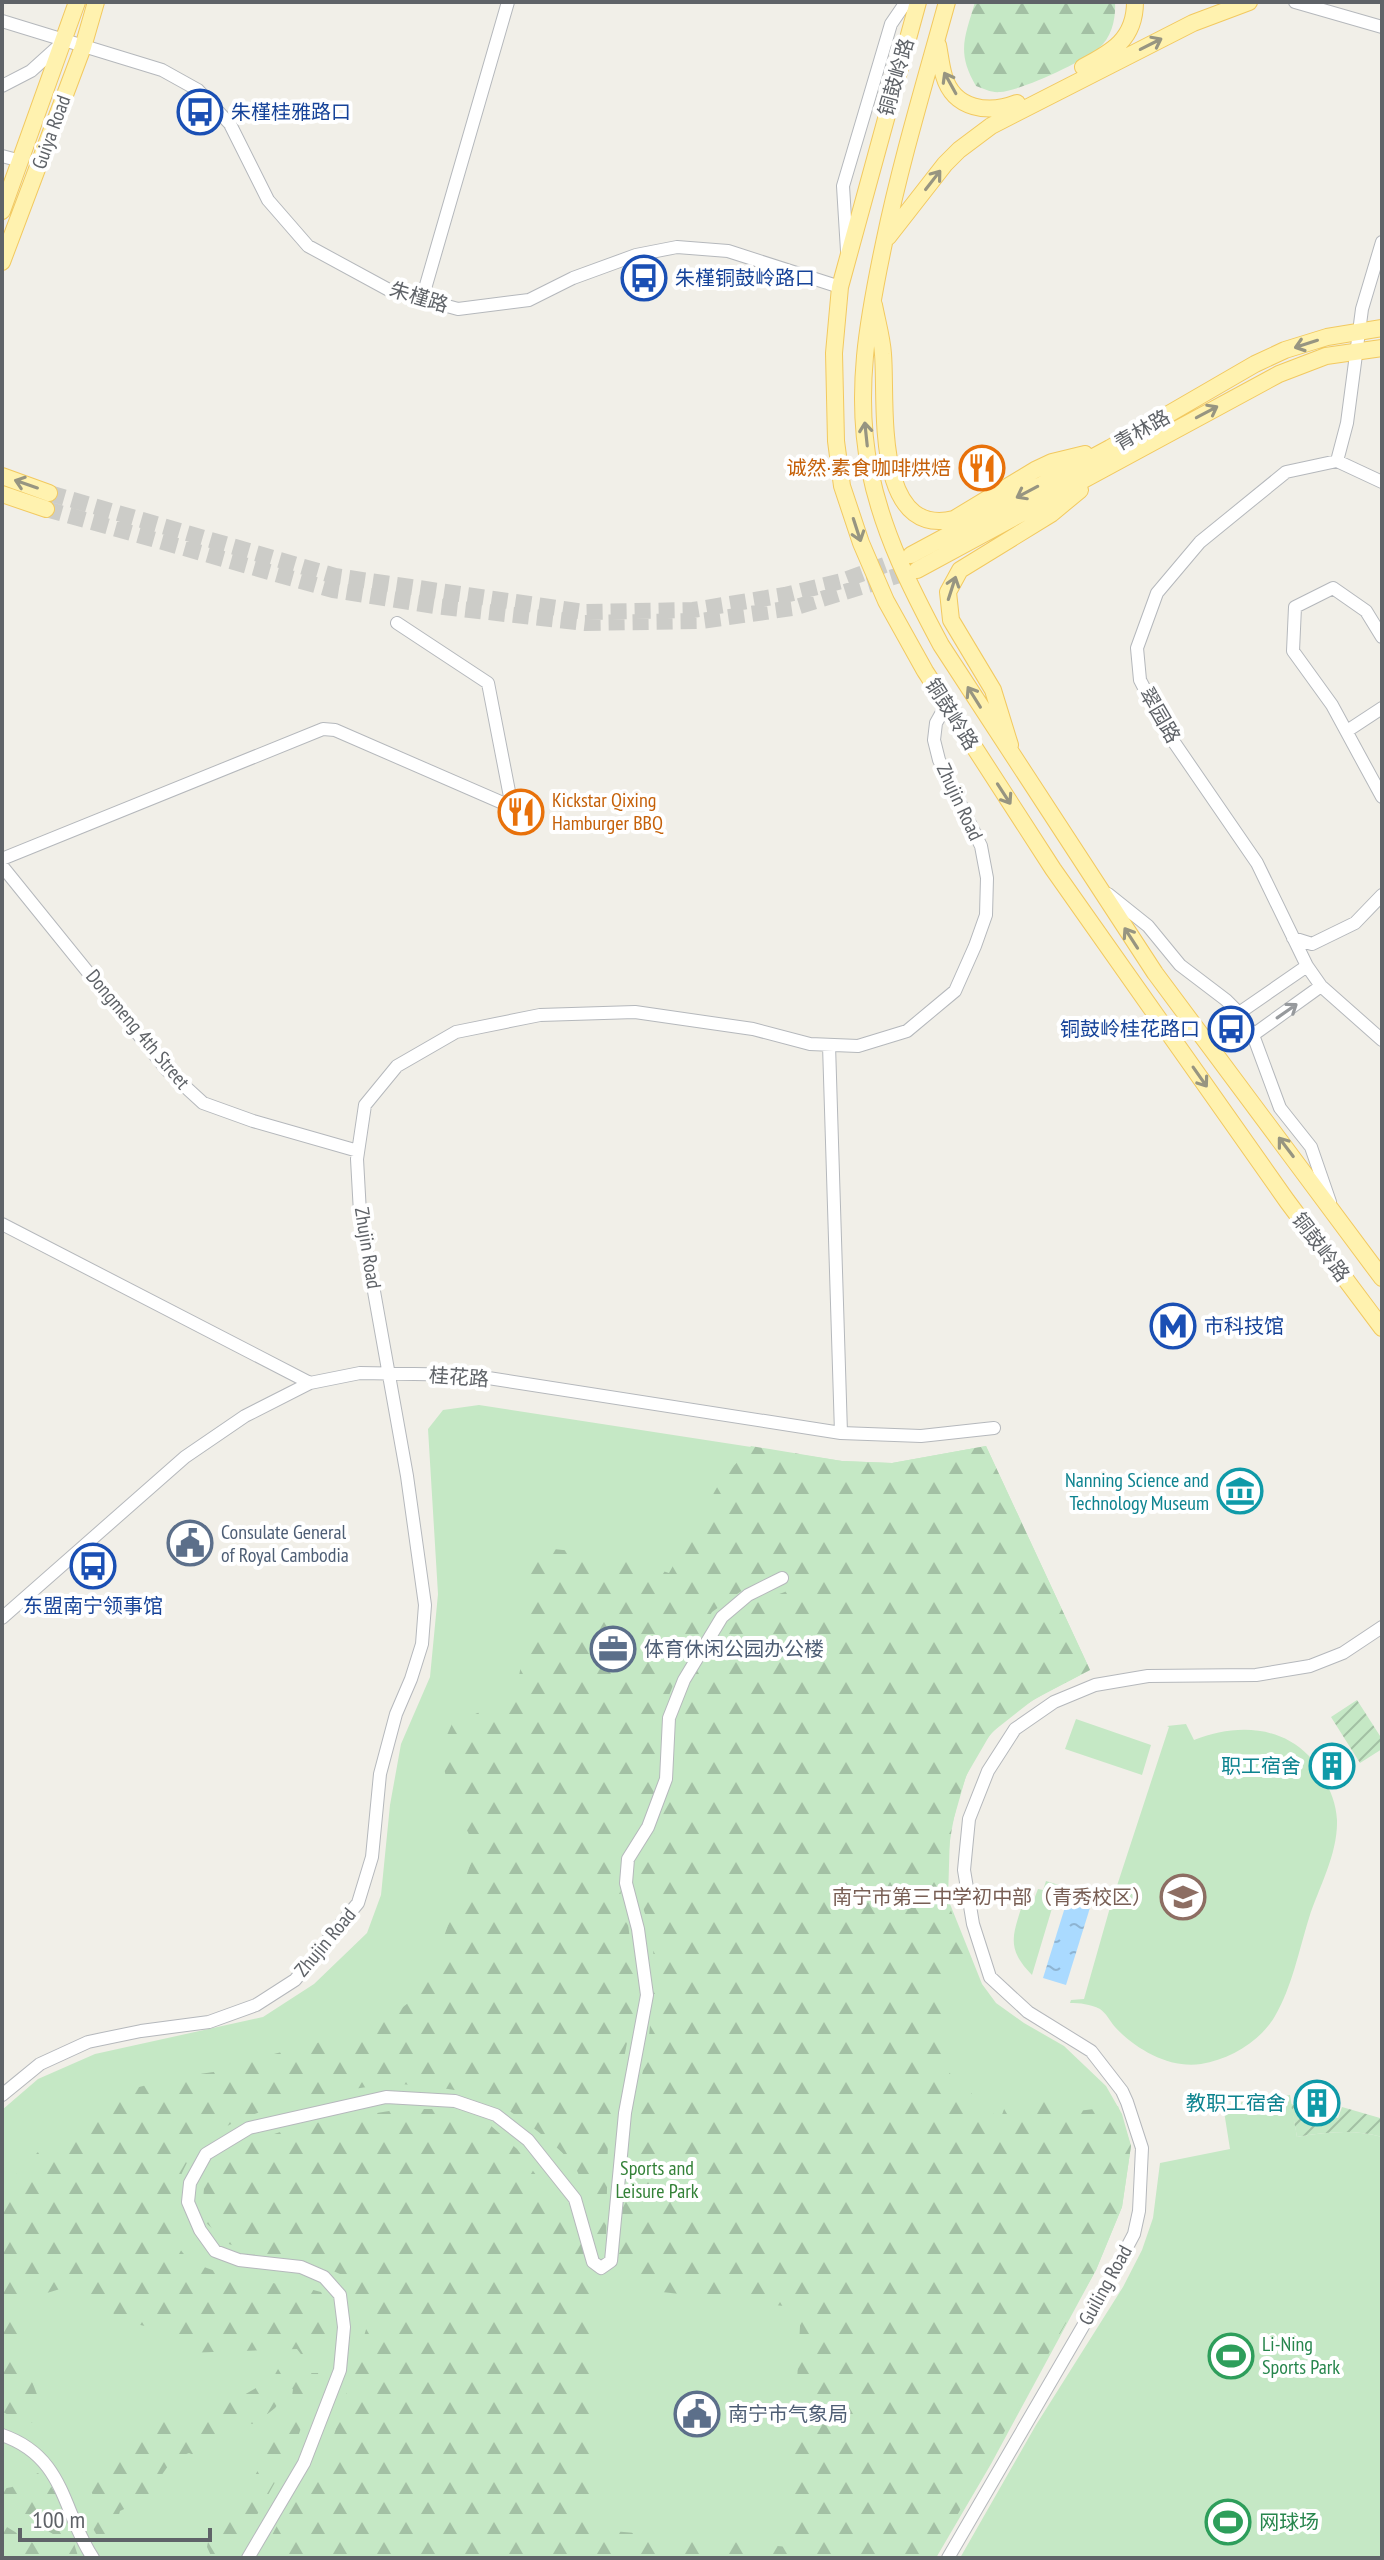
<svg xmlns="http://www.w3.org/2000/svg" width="1384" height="2560" font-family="'PT Sans Narrow','Noto Sans SC',sans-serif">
<defs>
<pattern id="forest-firs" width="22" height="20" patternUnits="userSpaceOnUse" patternTransform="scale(2)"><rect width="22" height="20" fill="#c5e8c5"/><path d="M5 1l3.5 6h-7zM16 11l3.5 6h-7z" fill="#a3c0a4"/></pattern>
<pattern id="garden-furrows" width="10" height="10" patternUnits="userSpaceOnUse" patternTransform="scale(2)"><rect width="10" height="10" fill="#c5e8c5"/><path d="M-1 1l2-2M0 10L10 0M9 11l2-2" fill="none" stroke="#a3c0a4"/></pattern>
<pattern id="water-ripples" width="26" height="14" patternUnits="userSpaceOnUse" patternTransform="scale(2)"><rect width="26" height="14" fill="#aadaff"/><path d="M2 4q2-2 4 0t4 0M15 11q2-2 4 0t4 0" fill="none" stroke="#8eb4d2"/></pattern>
</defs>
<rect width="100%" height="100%" fill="#f1efe8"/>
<!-- green -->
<path fill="#c5e8c5" d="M479,1405L842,1461L892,1463L986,1446L1090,1670L1033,1700L991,1733L966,1776L950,1832L948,1899L982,1984L996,2003L1024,2023L1064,2046L1106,2086L1122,2114L1131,2146L1122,2207L1096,2270L991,2464L936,2558H2V2110L38,2079L95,2054L263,2017L314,1984L367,1933L381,1895L390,1805L401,1744L430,1677L438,1594L428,1429L443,1410Z
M1076,1719L1151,1745L1142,1775L1065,1749Z
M1186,1724L1194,1740C1232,1725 1277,1724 1308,1755C1313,1760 1317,1769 1321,1775C1330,1788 1336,1803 1337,1820C1338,1854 1319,1887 1309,1918C1299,1950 1292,1987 1275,2016C1260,2042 1230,2059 1201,2064C1170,2069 1135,2049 1115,2027C1110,2021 1106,2013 1100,2009C1090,2004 1080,2003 1070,2003L1071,2000L1084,1999L1111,1904L1169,1727L1167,1726Z
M1046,1881L1059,1885L1032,1975C1004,1947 1014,1933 1024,1899L1033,1902L1038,1889L1043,1890Z
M1290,2095L1297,2137C1324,2132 1355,2129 1382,2137V2558H960L1036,2425L1123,2287L1142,2250L1153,2218L1160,2163L1230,2149L1223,2105Z"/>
<!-- forest -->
<path fill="url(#forest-firs)" d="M975,2H1115C1116,18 1112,37 1099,48C1083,62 1020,91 1000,92C992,93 984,89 976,86C956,52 965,37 975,2Z
M751,1446L842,1461L892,1463L986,1446L1090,1670C1056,1688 1018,1704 992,1733C958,1769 944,1848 948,1896C949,1914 965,1942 972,1960C925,1981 949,2010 946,2047C946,2053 943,2060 942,2066L1000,2120L1009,2096L1065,2104L1078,2111L1118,2106L1131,2146L1122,2207L1096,2270L933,2558H260L299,2484L311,2487L327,2458L368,2323L340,2274L301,2257L262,2256L229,2244L202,2219L204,2187L215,2159L247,2143L301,2125L402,2109H453L490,2125L517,2149L572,2224L586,2254L593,2308L591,2529L788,2547L801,2308L636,2289L617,2259V2244L630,2164L637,2100L648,2045L654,1987L653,1937L640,1899L638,1874L678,1778L680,1724L689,1681L747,1606L798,1587L794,1574L768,1572L712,1612L681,1665L668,1698L660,1771L653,1796L618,1852L621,1898L628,1924L637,1993L608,2138L606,2239H596C590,2219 586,2187 576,2169C565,2149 503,2103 481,2095C470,2091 410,2084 397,2084C348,2087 238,2108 202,2143C186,2158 175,2186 172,2207C170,2224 173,2245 187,2257C215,2280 284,2282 321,2292L333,2315L325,2360L307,2362L297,2349L184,2353L154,2328L127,2322L98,2304L84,2292L60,2289L24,2300L19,2307L18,2316L20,2350L41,2405L32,2423L17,2421L2,2411V2189L38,2152L74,2138L135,2088L179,2077L227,2070L274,2054L377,2027L412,2000L432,1969L476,1849L450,1795L440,1750L452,1724L503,1702L518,1681L527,1635L525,1577L536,1548C583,1550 624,1558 669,1573L720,1482Z
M283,2360H289L303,2373H318L319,2377L294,2448L233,2558H212L207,2547L209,2536L222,2530L260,2467L269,2444L268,2434L273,2421C286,2415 292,2402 293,2389L290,2388L275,2408L255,2424L240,2423L204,2453L196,2456L189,2453L178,2457L168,2466L145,2499L120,2511L113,2535L100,2541L86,2516L96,2502L78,2462L96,2457L122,2456C130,2444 159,2415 175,2416C179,2416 184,2419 188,2420L237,2399L273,2378Z
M38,2473C63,2492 68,2527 78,2556L70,2558H2V2524L43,2549L53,2534L2,2504V2489L12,2487Z"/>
<!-- garden -->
<path fill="url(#garden-furrows)" d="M1357,1700L1382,1739V1749L1360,1763L1331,1717Z
M1291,2104L1338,2118L1342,2107L1380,2118L1382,2113V2137C1355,2129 1324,2132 1297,2137Z"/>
<!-- water -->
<path fill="url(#water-ripples)" d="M1070,1891L1093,1898L1066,1985L1043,1978Z"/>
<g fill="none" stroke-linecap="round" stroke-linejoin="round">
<!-- major-tunnel -->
<path stroke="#ccccc8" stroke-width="16" stroke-dasharray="16 8" stroke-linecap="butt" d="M49,493L335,576L585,612L693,610L785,595L842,581L909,556
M46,509L333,590L435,606L585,623L701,621L793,608L916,570"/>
<!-- minor casing -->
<g stroke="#b5b8bc" stroke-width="14">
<path id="minor" d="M1295,2L1382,27
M2,21L162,70L198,90L230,124L268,200L308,246L389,290L458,309L529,300L573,278L636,255L677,247L728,251L840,287
M2,86L31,71L62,43
M2,156L21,161
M1382,242L1362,309L1347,423L1337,461L1286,472L1200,542L1157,593L1137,648L1140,680L1167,732L1257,863L1307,966L1321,986L1382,1040
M847,251L843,186L891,24L906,2
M422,299L508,2
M1337,461L1382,482
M1382,637L1366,611L1333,588L1295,607L1293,651L1332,705L1382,797
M1347,731L1382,708
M2,859L323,729L335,730L512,807L488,683L397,623
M2,866L167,1070L203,1103L253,1121L358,1151
M1108,894L1148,926L1180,965L1226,1000L1239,1013L1253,1035L1280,1108L1311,1147L1330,1202
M1293,938L1312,944L1355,923L1382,895
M1239,1013L1307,966
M1253,1035L1321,986
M829,1045L841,1433
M2,1224L310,1383
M2,1618L185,1457L245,1416L310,1383L360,1373L469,1375L841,1433L921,1436L994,1428
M2,2095L40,2064L88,2042L141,2031L209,2022L256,2005L295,1980L358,1903L372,1857L380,1774L396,1714L411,1679L422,1644L425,1605L407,1476L360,1213L357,1159L365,1105L397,1066L456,1032L540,1015L635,1012L753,1029L810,1044L858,1046L907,1031L955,991L975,946L986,915L987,878L981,846L939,760L934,740L936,723L946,705
M2,2435C66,2457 62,2512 93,2558
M248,2558L304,2463L340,2370L344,2327L340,2295L324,2277L301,2267L239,2260L215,2251L200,2230L188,2202L190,2183L206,2154L249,2128L386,2097L455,2101L496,2115L528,2140L575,2199L593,2262L601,2268L611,2261L625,2113L647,1995L638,1929L626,1883L628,1859L648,1827L666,1779L669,1718L684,1680L722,1617L748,1595L782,1578
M948,2558L1107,2285L1134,2234L1139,2211L1142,2148L1127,2102L1122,2091L1091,2051L1028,2012L990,1977L973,1924L964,1870L969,1819L988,1771L1015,1729L1054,1702L1095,1685L1148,1676L1256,1675L1310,1666L1343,1653L1382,1627"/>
</g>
<!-- major casing -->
<g stroke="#f2c960" stroke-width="18">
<path id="major" d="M918,2L840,287L834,353L836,441L842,486L861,543L886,601L925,671L1053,869L1287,1201L1382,1328
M947,2C925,82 901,161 884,243C868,319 854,393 870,471C883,534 911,589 941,645L1155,973L1382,1278
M938,45C940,55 941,66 944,76C954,110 989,114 1017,103
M1083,67C1112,52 1135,39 1135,2
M2,211L77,2
M888,237L945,164L959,150L991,126L1193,23L1249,2
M2,262L83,47L96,2
M874,305C877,321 882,338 883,354C887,399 872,539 954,519L1035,470L1052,462L1085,454
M2,476L49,493
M2,494L46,509
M911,555L1110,448L1255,364L1285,350L1327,337L1382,328
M917,570L1279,374L1326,356L1382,348
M1010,745L993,690L951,620L948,592L960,570L1051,514L1080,490"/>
</g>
<!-- minor -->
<use href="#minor" stroke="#fff" stroke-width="12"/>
<!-- major -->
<use href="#major" stroke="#fff2af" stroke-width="16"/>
</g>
<!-- one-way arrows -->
<defs><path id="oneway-shaft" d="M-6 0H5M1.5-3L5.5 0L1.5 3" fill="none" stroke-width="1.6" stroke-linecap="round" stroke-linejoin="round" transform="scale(2)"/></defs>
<g stroke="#979581">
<use href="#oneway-shaft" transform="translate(1151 44) rotate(-27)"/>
<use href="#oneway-shaft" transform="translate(950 83) rotate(-119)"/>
<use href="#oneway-shaft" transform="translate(933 180) rotate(-52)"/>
<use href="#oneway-shaft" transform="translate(1306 344) rotate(162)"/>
<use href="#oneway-shaft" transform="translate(1207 412) rotate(-28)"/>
<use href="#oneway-shaft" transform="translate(866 434) rotate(-96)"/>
<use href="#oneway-shaft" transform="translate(26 484) rotate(-161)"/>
<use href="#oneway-shaft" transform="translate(1027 492) rotate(152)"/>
<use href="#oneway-shaft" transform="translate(857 530) rotate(72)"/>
<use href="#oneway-shaft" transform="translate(952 588) rotate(-72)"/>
<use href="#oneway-shaft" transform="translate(974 697) rotate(-122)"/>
<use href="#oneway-shaft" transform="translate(1004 794) rotate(57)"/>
<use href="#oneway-shaft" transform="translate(1131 938) rotate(-123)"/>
<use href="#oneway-shaft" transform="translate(1200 1077) rotate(55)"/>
<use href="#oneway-shaft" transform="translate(1286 1147) rotate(-127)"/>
</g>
<use stroke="#979a9d" href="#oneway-shaft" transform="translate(1287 1011) rotate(-35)"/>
<!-- icons -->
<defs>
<g id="bus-ring" transform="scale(2.3)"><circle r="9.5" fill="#fff" stroke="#1a4fb4" stroke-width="1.5"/><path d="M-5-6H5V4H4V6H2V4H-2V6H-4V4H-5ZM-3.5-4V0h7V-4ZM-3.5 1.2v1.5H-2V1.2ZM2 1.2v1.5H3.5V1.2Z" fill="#1a4fb4"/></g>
<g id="restaurant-ring" transform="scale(2.3)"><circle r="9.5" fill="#fff" stroke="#e8710a" stroke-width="1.5"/><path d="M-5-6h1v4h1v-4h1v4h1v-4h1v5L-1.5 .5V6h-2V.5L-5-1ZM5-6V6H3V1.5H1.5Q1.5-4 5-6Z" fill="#e8710a"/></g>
<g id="metro-ring" transform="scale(2.3)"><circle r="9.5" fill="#fff" stroke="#1a4fb4" stroke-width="1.5"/><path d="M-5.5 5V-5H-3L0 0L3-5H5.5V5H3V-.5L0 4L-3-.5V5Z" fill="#1a4fb4"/></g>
<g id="museum-ring" transform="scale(2.3)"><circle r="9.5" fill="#fff" stroke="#0f9aa8" stroke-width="1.5"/><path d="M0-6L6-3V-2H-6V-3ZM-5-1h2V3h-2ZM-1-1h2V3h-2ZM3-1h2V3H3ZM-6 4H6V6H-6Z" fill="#0f9aa8"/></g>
<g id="civic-ring" transform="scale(2.3)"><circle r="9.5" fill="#fff" stroke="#5c6f8a" stroke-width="1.5"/><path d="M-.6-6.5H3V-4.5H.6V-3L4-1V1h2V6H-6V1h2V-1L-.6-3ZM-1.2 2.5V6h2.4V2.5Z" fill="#5c6f8a"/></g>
<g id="office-ring" transform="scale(2.3)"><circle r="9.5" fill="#fff" stroke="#5c6f8a" stroke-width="1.5"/><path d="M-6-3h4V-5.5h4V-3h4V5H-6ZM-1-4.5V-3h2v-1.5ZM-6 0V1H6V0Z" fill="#5c6f8a"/></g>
<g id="building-ring" transform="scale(2.3)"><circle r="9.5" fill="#fff" stroke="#0f9aa8" stroke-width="1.5"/><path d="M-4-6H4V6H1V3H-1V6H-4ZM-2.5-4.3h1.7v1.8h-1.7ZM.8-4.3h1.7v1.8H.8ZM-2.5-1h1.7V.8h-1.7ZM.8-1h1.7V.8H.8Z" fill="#0f9aa8"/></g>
<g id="school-ring" transform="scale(2.3)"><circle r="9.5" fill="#fff" stroke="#8d6e63" stroke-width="1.5"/><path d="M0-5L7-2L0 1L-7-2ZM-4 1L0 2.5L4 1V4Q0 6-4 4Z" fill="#8d6e63"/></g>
<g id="stadium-ring" transform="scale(2.3)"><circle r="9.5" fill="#fff" stroke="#2e9e5b" stroke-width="1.5"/><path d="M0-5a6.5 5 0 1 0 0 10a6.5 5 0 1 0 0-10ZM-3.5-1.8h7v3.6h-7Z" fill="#2e9e5b"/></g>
</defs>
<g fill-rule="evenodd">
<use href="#bus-ring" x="200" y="112"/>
<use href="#bus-ring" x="644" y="278"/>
<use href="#restaurant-ring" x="982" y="468"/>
<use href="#restaurant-ring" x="521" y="812"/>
<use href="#bus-ring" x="1231" y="1029"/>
<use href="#metro-ring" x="1173" y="1326"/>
<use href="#museum-ring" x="1240" y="1491"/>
<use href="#civic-ring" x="190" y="1543"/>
<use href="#bus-ring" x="93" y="1566"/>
<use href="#office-ring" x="613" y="1649"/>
<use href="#building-ring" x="1332" y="1766"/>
<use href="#school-ring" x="1183" y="1897"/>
<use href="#building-ring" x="1317" y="2103"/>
<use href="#stadium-ring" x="1231" y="2356"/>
<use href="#civic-ring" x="697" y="2414"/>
<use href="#stadium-ring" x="1228" y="2522"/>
</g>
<g text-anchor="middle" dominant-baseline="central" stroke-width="8" stroke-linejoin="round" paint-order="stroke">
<!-- street labels -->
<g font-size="20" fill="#5f6368" stroke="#fff">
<text transform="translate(896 77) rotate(-74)">铜鼓岭路</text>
<text transform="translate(51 132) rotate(-70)">Guiya Road</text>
<text transform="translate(419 297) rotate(17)">朱槿路</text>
<text transform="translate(1142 430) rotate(-30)">青林路</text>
<text transform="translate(952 714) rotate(58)">铜鼓岭路</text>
<text transform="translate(1160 715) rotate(60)">翠园路</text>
<text transform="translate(960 802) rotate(65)">Zhujin Road</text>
<text transform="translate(138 1029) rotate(50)">Dongmeng 4th Street</text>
<text transform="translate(1321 1247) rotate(53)">铜鼓岭路</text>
<text transform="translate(368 1248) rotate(81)">Zhujin Road</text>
<text transform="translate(459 1377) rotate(4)">桂花路</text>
<text transform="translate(325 1942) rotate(-50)">Zhujin Road</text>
<text transform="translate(1105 2285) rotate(-61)">Guiling Road</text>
</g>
<!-- transit labels -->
<g font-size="20" fill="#164399" stroke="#fff" text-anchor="start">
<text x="231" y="112">朱槿桂雅路口</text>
<text x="675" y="278">朱槿铜鼓岭路口</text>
<text x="1200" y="1029" text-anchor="end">铜鼓岭桂花路口</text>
<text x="1204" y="1326">市科技馆</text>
<text x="93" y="1606" text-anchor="middle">东盟南宁领事馆</text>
</g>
<!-- food labels -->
<g font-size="20" fill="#c56008" stroke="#fff" text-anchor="end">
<text x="951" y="468">诚然·素食咖啡烘焙</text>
<text x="552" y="800" text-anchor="start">Kickstar Qixing<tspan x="552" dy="23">Hamburger BBQ</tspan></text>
</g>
<!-- culture labels -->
<g font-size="20" fill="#0d838f" stroke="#fff" text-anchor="end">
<text x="1209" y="1480">Nanning Science and<tspan x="1209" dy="23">Technology Museum</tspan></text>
<text x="1301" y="1766">职工宿舍</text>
<text x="1286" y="2103">教职工宿舍</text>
</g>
<!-- service labels -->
<g font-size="20" fill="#4e5e75" stroke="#fff" text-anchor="start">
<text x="221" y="1532">Consulate General<tspan x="221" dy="23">of Royal Cambodia</tspan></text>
<text x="644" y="1649">体育休闲公园办公楼</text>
<text x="728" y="2414">南宁市气象局</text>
</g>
<!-- education labels -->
<g font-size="20" fill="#785e54" stroke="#fff" text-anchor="end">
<text x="1152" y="1897">南宁市第三中学初中部（青秀校区）</text>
</g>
<!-- park labels -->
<g font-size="20" fill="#348238" stroke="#fff">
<text x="657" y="2168">Sports and<tspan x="657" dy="23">Leisure Park</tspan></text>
</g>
<!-- leisure labels -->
<g font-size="20" fill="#27864d" stroke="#fff" text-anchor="start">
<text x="1262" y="2344">Li-Ning<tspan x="1262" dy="23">Sports Park</tspan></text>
<text x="1259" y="2522">网球场</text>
</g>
</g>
<!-- border -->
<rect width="1384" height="2560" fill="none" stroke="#5f6368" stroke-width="8"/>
<!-- scale -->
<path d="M20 2528v12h190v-12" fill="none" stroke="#5f6368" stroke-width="4"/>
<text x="32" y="2528" font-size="24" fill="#5f6368" stroke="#ffffff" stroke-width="6" paint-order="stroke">100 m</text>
</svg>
